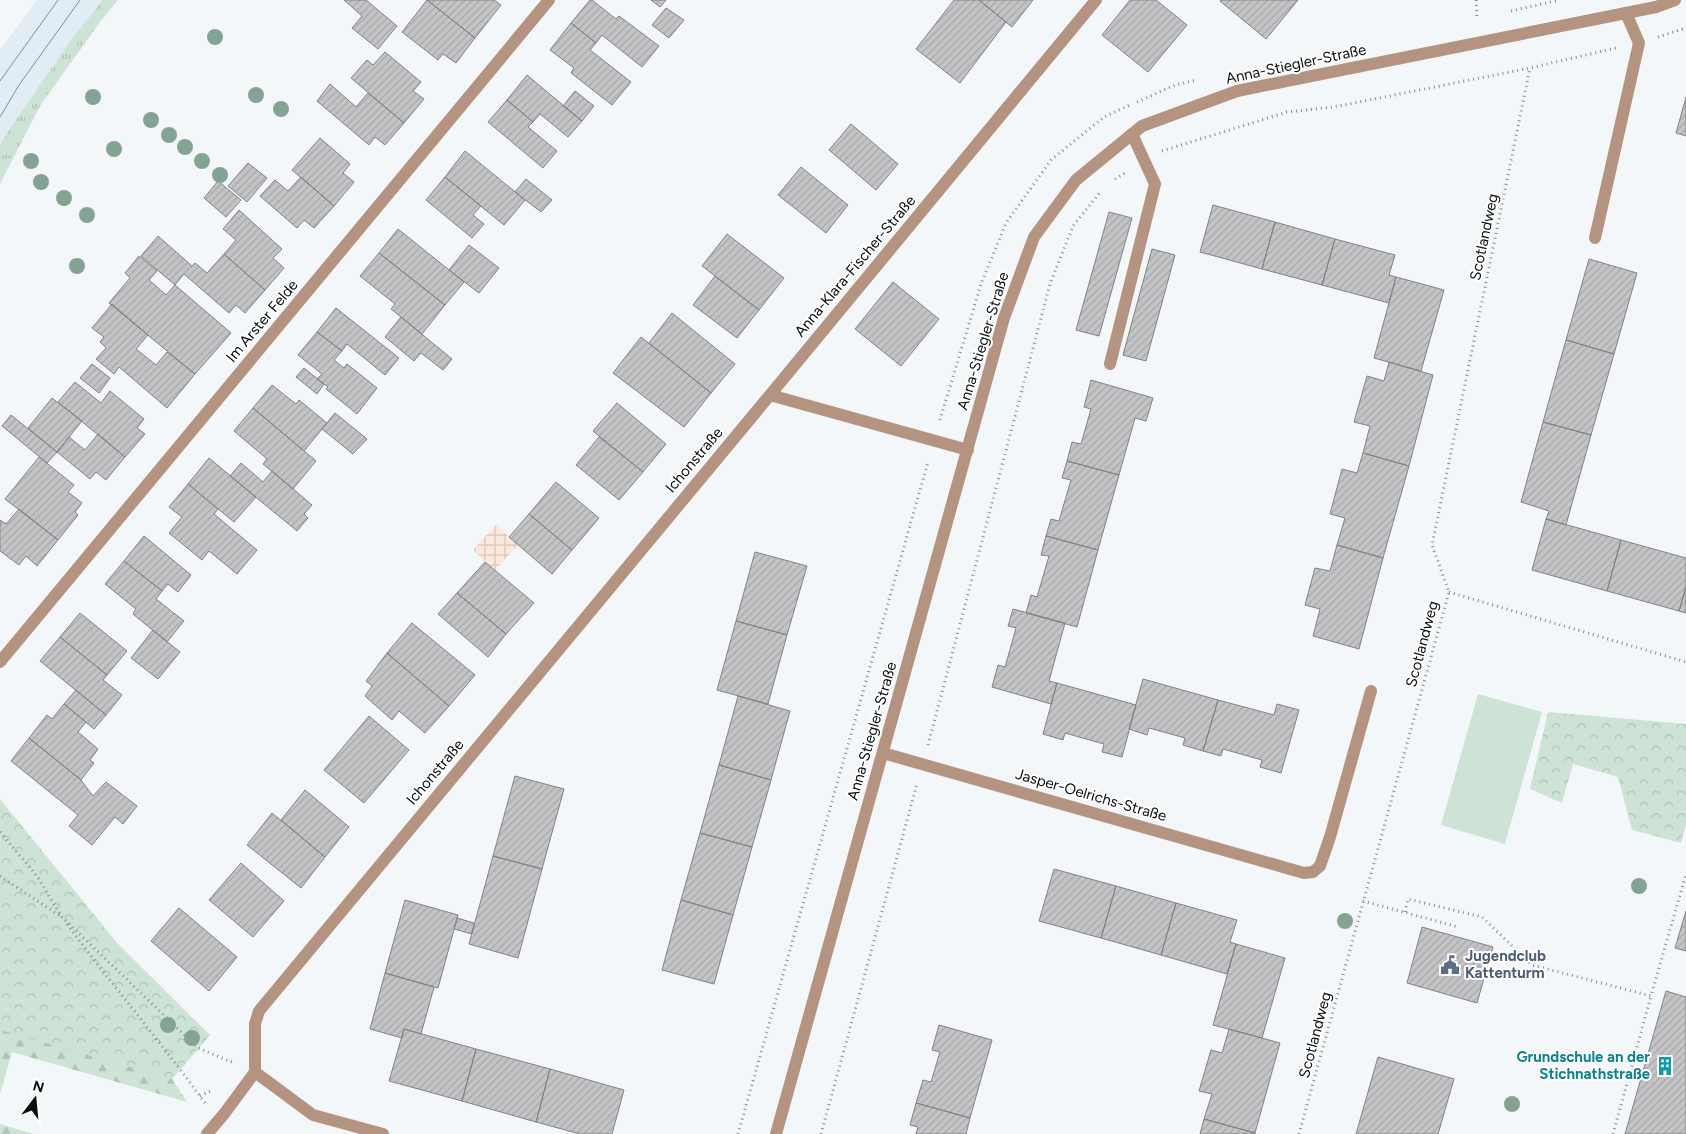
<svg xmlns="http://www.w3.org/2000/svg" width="1686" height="1134" font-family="Figtree,sans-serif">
<defs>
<pattern id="industrial-grid" width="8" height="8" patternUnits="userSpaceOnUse" patternTransform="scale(1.25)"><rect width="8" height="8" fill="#fee7db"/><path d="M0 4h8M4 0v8" fill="none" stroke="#d8c5bb"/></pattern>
<pattern id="grass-tufts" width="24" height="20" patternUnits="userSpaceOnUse" patternTransform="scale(1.25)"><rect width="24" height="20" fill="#cde3d5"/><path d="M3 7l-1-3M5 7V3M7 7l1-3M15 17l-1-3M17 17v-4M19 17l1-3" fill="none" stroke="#afc2b6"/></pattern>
<pattern id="forest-firs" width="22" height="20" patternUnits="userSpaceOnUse" patternTransform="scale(1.25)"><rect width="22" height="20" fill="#cde3d5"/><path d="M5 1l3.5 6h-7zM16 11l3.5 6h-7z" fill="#afc2b6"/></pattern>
<pattern id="park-crowns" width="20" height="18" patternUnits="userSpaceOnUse" patternTransform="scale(1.25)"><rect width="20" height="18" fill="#cde3d5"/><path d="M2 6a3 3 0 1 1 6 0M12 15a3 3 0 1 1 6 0" fill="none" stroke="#afc2b6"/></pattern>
<pattern id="building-hatch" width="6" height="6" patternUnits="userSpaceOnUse" patternTransform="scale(1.25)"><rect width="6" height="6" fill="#c4c4c7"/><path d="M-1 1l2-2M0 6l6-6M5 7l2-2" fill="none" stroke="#a7a7aa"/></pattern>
</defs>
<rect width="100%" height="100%" fill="#f4f7f9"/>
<!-- built -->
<path fill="#e2ecf4" d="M37,0H103L73,37L0,145V50Z"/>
<!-- industrial -->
<path fill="url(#industrial-grid)" d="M496,525L518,545L495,570L473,550Z"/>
<!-- grass -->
<path fill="url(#grass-tufts)" d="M103,0H118L100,22L40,106L0,184V145L5,136L73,37Z"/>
<!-- forest -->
<path fill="url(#forest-firs)" d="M0,997L210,1035L172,1079L187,1102L12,1052L0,1094Z
M0,1124L33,1134H0Z"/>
<!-- park -->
<path fill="url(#park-crowns)" d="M1548,712L1686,724V824L1681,843L1632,830L1618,777L1573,764L1562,803L1530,789Z
M0,799L118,944L210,1035L172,1079L0,1030Z"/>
<!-- garden -->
<path fill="#cde3d5" d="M1478,694L1542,712L1505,844L1441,825Z"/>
<!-- building -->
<path fill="url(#building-hatch)" stroke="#828285" d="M344,0H366L397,26L378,49L352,28L362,16Z
M427,0H494L501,5L475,38Z
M427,0L475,38L456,63L443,54L438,60L402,32Z
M590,0H592L616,19L619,16L659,46L642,67L602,35L596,43L571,23Z
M651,0H666L660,7Z
M954,0H979L1006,22L960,83L916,49Z
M979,0H1033L1012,27Z
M1130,0H1156L1187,25L1148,72L1102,35Z
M1221,0H1298L1266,39L1220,1Z
M666,8L684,20L669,38L652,25Z
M571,23L596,43L590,50L631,82L612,105L571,73L574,68L550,50Z
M385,52L421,82L413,91L424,99L404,123L351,78L367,60L373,65Z
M527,75L582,121L568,137L540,114L533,122L507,100Z
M330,84L356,107L368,93L404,123L385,145L375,137L369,145L317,101Z
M575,91L594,106L582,121L563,106Z
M1686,97V136L1676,133Z
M507,100L533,122L528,127L557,151L543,168L488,122Z
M851,124L898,164L876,190L829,150Z
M320,138L350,164L343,173L354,182L334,206L292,170Z
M465,151L525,200L504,225L445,177Z
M248,163L267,178L247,202L228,186Z
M801,167L848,205L826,233L778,195Z
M301,177L334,206L314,228L304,220L297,228L260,196L275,180L288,191Z
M445,177L481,206L473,215L484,224L472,238L426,200Z
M526,179L552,200L541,212L515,192Z
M218,181L241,200L226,217L204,198Z
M1213,205L1275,222L1262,269L1200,252Z
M239,210L282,249L273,258L284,268L265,290L224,254L236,240L223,229Z
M1109,212L1132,218L1099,336L1076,330Z
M1275,222L1335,239L1322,285L1262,269Z
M398,229L464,282L445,305L379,253Z
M727,234L784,278L759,310L702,266Z
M158,236L192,266L195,263L207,273L224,254L265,290L245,313L236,305L229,313L184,274L175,285L141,256Z
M1335,239L1395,255L1389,275L1396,277L1389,303L1322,285Z
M469,245L499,268L479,293L449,270Z
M1152,249L1175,255L1146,361L1123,355Z
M379,253L445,305L422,334L391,309L395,304L360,276Z
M139,256L157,271L149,280L166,295L175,285L231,333L195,374L109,303L130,278L125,273Z
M1589,259L1637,273L1614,354L1566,340Z
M715,276L759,310L737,338L693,305Z
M1396,277L1444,290L1421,371L1374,358Z
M893,282L939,319L901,366L855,329Z
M112,304L148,335L136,349L156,365L167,352L195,374L167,408L119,367L114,374L96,359L106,348L100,342L104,337L92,328Z
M336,308L399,358L385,375L347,344L342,351L317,332Z
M672,313L735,364L711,393L649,343Z
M401,317L452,359L443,370L421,353L414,361L385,337Z
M317,332L342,351L334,360L344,368L347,364L377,388L357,414L326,389L328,387L317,379L322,374L298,355Z
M641,337L711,393L684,427L613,373Z
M1566,340L1614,354L1591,435L1543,422Z
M1389,362L1433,375L1409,466L1363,453L1370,426L1354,422L1367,376L1384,381Z
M92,364L110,378L99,393L80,378Z
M304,368L324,384L317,394L296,377Z
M1091,380L1153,398L1146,421L1135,418L1119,475L1067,461L1072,442L1081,444L1091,409L1084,407Z
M75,382L101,403L110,391L144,419L137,428L145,434L125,457L58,402Z
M272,385L296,404L299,400L327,423L304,451L253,408Z
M52,398L82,421L57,452L28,428Z
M617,403L666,444L643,472L593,431Z
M253,408L316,461L293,489L263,464L267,459L234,431Z
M335,413L367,439L353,454L322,429Z
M11,415L57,452L47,463L2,426Z
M1543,422L1591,435L1566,525L1546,519L1549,511L1521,502Z
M98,434L125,457L106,480L96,472L90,479L57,452L69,437L85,450Z
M599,437L643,472L619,500L576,465Z
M1363,453L1409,466L1383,558L1337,545L1345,518L1330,514L1342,469L1357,473Z
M39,457L74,485L68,492L82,503L75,512L78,515L58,540L5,499Z
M209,458L256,497L234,522L188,484Z
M1067,461L1119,475L1098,550L1046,536L1051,519L1059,521L1071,480L1062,478Z
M241,463L263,482L272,471L312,505L304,514L308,518L297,531L230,476Z
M556,482L599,518L572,550L529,514Z
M188,484L218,509L214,514L257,550L237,574L209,551L202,560L169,533L182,517L169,507Z
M19,509L58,540L37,566L26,556L19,565L0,551V520L6,524Z
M529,514L572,550L552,574L509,537Z
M1546,519L1621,540L1607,591L1532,570Z
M144,536L191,575L178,592L168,584L162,591L124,561Z
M1046,536L1098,550L1077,627L1026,613L1031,595L1037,597L1049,556L1041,555Z
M1621,540L1686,558V587L1679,611L1607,591Z
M1337,545L1383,558L1359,649L1313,636L1320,609L1305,605L1315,568L1330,571Z
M755,552L807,566L787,635L736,621Z
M124,561L162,591L156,599L184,621L167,642L133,614L136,609L105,584Z
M485,562L534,603L506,634L457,593Z
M1686,587V613L1679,611Z
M457,593L506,634L488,657L438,614Z
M1013,609L1065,623L1049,681L1057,683L1051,704L992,687L998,665L1005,667L1016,628L1008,626Z
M80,613L127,651L107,675L60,637Z
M736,621L787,635L768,704L717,690Z
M412,623L475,675L449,706L387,653Z
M153,630L180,652L158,679L131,658Z
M60,637L107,675L103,680L122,695L106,715L40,661Z
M387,653L449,706L425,733L399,711L392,720L365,696L372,686L366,681Z
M1143,679L1218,700L1203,751L1183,745L1185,738L1149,728L1147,735L1129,729Z
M1057,683L1136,705L1122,757L1102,752L1104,744L1065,733L1063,740L1043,734Z
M76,690L106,715L94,729L64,704Z
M738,696L790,711L771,780L719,765Z
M1218,700L1274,715L1277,704L1299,710L1281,773L1260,767L1262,760L1223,749L1221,756L1203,751Z
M64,704L86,722L78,732L98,749L90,760L94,763L81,780L29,738L47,715L52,719Z
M369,716L409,750L364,803L324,770Z
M29,738L81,780L93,796L106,782L137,806L123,824L115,817L92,845L69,826L78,815L11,761Z
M719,765L771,780L752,847L700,833Z
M515,776L564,789L542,869L493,856Z
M305,790L349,827L325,857L281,820Z
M272,813L325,857L301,888L247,845Z
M700,833L752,847L733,915L681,900Z
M493,856L542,869L518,958L469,944Z
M241,863L284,901L253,937L209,900Z
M1054,869L1116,886L1101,938L1039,921Z
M1116,886L1176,903L1161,955L1101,938Z
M405,900L458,915L438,988L385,973Z
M681,900L733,915L714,984L662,970Z
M1176,903L1237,920L1230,942L1236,944L1227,974L1161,955Z
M179,908L237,957L209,991L151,941Z
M1686,911V951L1675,948Z
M457,918L474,923L472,934L454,929Z
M1422,927L1493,947L1477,1003L1407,983Z
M1236,944L1285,958L1262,1038L1213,1025Z
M385,973L434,987L421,1034L404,1029L402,1038L370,1029Z
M1666,991L1686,997V1134H1625Z
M939,1025L992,1040L970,1118L916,1103L923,1080L931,1082L940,1052L932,1050Z
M404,1029L476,1049L462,1101L389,1081Z
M1229,1029L1280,1043L1255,1133L1204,1119L1212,1094L1199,1091L1211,1050L1222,1053Z
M476,1049L550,1069L536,1122L462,1101Z
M1378,1057L1454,1079L1438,1134H1356Z
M550,1069L624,1090L612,1134H580L536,1122Z
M916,1103L970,1118L966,1134H916L918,1127L910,1125Z
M1204,1119L1255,1133V1134H1200Z"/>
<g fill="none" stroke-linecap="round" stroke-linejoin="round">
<!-- path -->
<path stroke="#888a8b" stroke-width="3" stroke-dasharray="1 4" stroke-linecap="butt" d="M1476,0L1477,19
M1511,11L1559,0
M1658,37L1686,28
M1137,102L1175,85L1197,80
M1162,151L1287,112L1334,107L1530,68L1616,48
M1115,179L1127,172
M940,420L981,284L1006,223L1051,160L1104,117L1132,104
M1449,592L1686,662
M928,745L1050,284L1073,226L1101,191
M0,832L37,876L62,917L198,1048L234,1063
M0,876L60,916
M1363,901L1458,927
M1405,912L1408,899L1482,917L1532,965L1651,996L1686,874
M67,924C112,985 161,1042 205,1103
M200,1096L213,1090
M738,1134L928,462
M821,1134L917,784
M1299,1134L1449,592L1432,545L1530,68
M1613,1134L1651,996"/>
<!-- service -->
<path stroke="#b49380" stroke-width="12" d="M1595,238L1639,43L1626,13
M1110,364L1155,184L1132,134
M1290,869L1304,873L1313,872L1320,866L1330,837L1371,691
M207,1134L224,1114L255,1072"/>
<!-- minor -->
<path stroke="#b49380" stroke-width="12" d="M968,450L770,395L1096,0
M0,662L549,0
M883,753L1290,869
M383,1134L313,1115L255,1072V1024L259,1011L770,395
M776,1134L1004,318L1034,237L1076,180L1142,126L1237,91L1626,13L1656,7L1675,0"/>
<!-- tram -->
<path stroke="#888a8b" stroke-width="1" d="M0,81L58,0
M0,117L19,85L80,0"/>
</g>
<!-- trees -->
<g fill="#83a394">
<circle cx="215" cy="37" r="8"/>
<circle cx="256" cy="95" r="8"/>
<circle cx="93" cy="97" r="8"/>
<circle cx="281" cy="109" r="8"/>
<circle cx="151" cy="120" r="8"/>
<circle cx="169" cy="135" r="8"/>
<circle cx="185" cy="147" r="8"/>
<circle cx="114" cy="149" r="8"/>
<circle cx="31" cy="161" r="8"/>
<circle cx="202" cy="161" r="8"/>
<circle cx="220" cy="175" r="8"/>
<circle cx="41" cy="182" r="8"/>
<circle cx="64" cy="198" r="8"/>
<circle cx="87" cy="215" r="8"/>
<circle cx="77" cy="266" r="8"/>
<circle cx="1639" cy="886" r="8"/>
<circle cx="1345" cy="921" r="8"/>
<circle cx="168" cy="1025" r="8"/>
<circle cx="192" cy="1038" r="8"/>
<circle cx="1512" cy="1104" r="8"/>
</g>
<!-- icons -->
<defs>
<g id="civic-bare" transform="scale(1.5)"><path d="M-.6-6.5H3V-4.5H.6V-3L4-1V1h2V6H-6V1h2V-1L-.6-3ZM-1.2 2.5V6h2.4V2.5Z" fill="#5c6f8a" stroke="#fff" stroke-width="2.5" paint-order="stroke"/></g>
<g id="building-bare" transform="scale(1.5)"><path d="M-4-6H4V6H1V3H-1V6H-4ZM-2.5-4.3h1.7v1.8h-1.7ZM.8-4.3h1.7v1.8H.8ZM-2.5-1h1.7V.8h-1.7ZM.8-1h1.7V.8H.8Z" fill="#0f9aa8" stroke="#fff" stroke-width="2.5" paint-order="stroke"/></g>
</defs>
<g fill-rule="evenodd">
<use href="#civic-bare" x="1450" y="965"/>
<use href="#building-bare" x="1665" y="1066"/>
</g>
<g text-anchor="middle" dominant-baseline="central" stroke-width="4" stroke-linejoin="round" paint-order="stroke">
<!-- street labels -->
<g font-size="15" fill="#0b0c0c" stroke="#fff">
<text transform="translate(1296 64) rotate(-12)">Anna-Stiegler-Straße</text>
<text transform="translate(1484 237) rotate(-78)">Scotlandweg</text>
<text transform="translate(855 266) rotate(-50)">Anna-Klara-Fischer-Straße</text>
<text transform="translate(262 321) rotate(-50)">Im Arster Felde</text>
<text transform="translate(983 341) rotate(-73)">Anna-Stiegler-Straße</text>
<text transform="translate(694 460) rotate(-50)">Ichonstraße</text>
<text transform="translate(1422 644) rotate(-75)">Scotlandweg</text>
<text transform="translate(872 731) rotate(-74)">Anna-Stiegler-Straße</text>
<text transform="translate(435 772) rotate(-50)">Ichonstraße</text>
<text transform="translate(1091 795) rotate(16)">Jasper-Oelrichs-Straße</text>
<text transform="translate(1315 1035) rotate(-75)">Scotlandweg</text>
</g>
<!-- service labels -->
<g font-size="15" font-weight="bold" fill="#4e5e75" stroke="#fff" text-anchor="start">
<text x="1465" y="956">Jugendclub<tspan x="1465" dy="17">Kattenturm</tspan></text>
</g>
<!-- culture labels -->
<g font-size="15" font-weight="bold" fill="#0d838f" stroke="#fff" text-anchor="end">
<text x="1650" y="1057">Grundschule an der<tspan x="1650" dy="17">Stichnathstraße</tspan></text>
</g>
</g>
<!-- north arrow -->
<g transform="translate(35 1099) rotate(16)" stroke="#ffffff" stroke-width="4" paint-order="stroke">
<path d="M0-4L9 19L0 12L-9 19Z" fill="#0b0c0c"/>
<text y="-8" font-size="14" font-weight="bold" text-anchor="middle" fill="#0b0c0c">N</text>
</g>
</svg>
